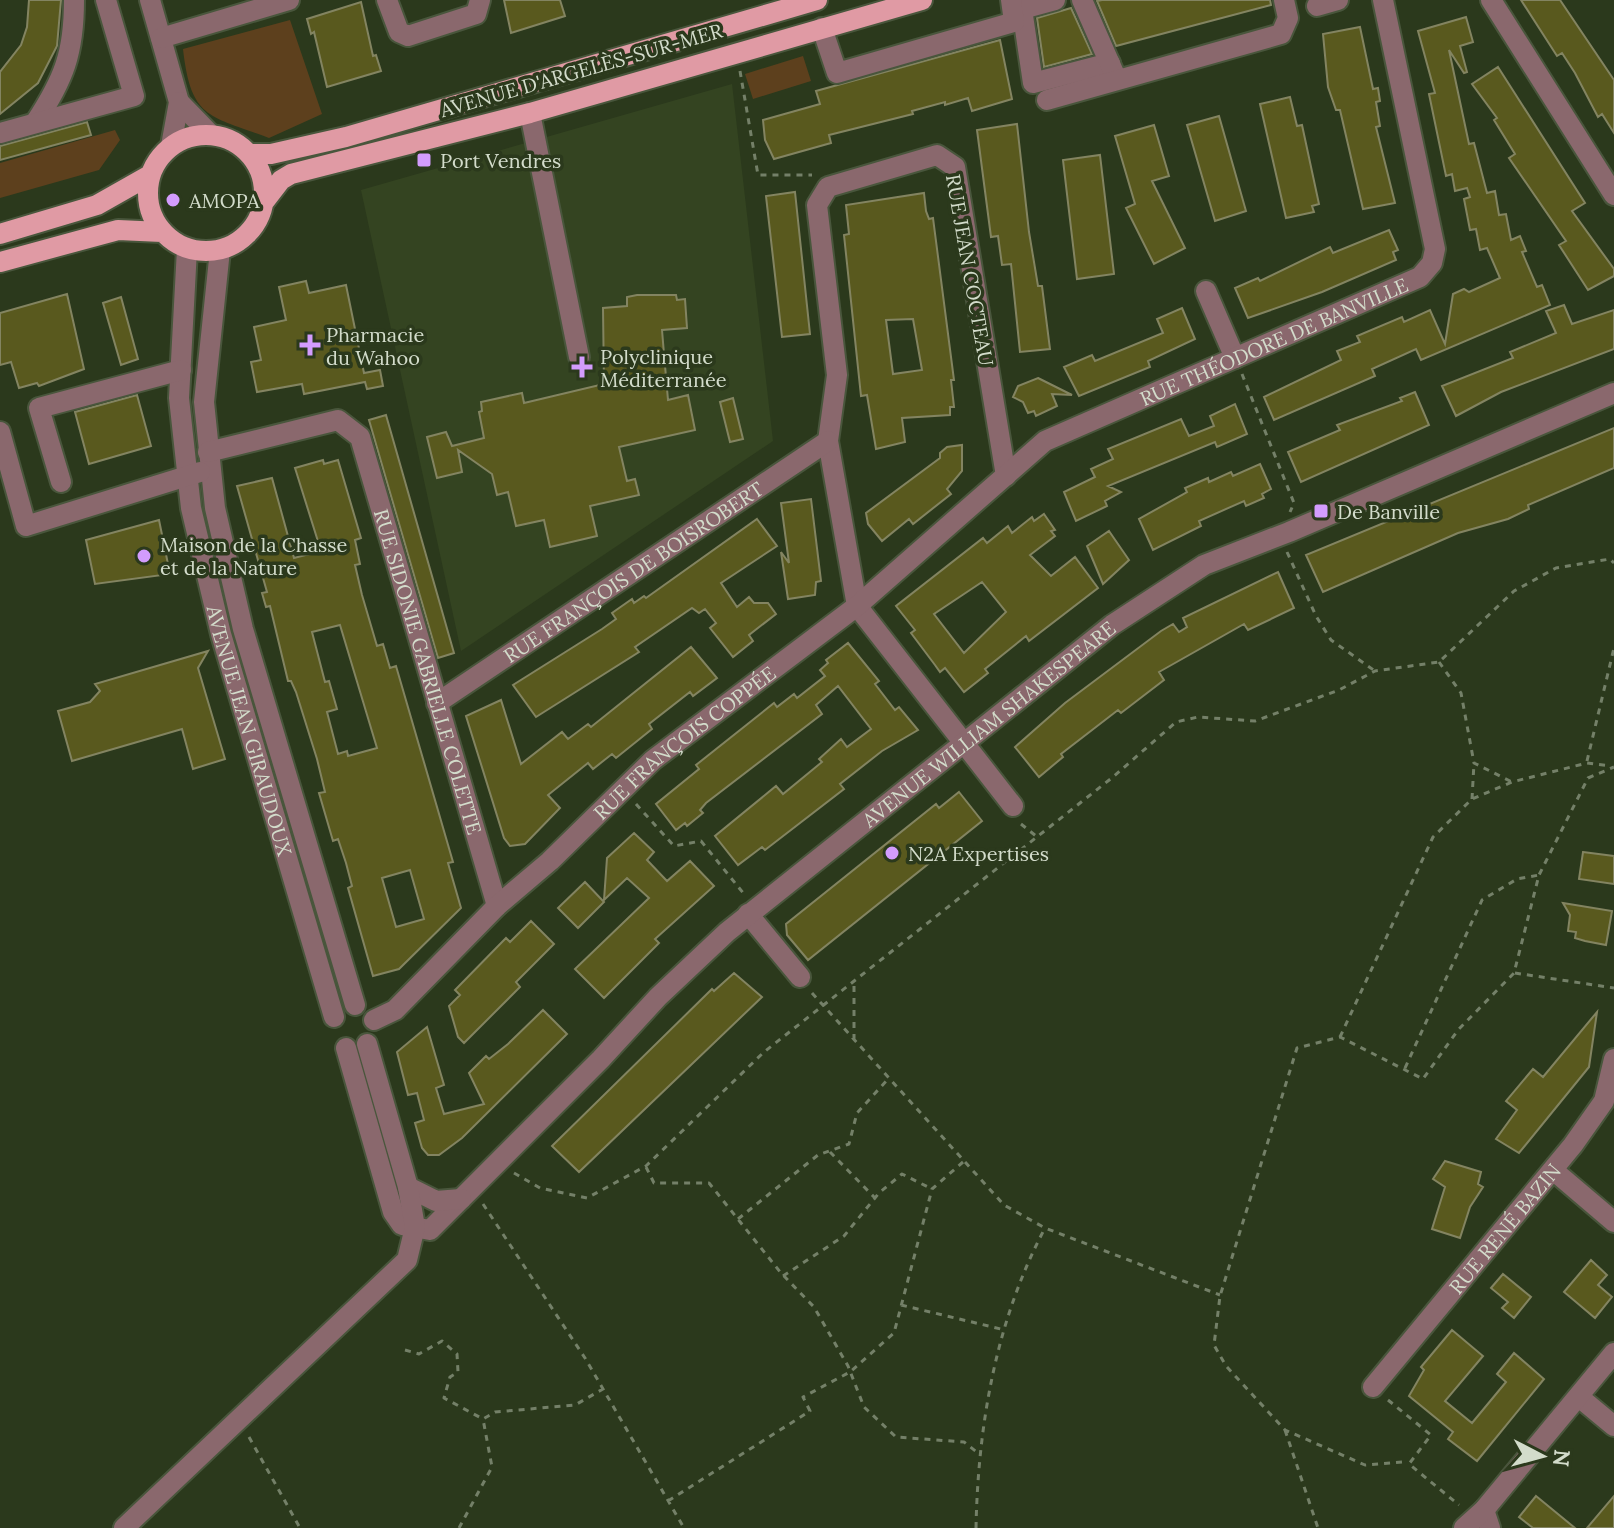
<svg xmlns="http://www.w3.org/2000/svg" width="1614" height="1528" font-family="Lora,serif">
<rect width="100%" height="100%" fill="#2b391c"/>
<!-- built -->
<path fill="#344421" d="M732,84L773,441L461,651L361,190Z"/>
<!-- green -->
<path fill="#5d401d" d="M290,20L322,114L269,138C208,115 191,119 183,49Z
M803,56L811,81L753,99L745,74Z
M115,130L120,140L99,170L0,198V163Z"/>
<!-- building -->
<path fill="#59591e" stroke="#838461" stroke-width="2" fill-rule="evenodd" d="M29,0H61L57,46L38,83L0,114V72L21,45L27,27Z
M504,0H560L565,16L511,33Z
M1102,0H1270L1271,5L1116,46L1097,1Z
M1521,0H1560L1614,80V133L1602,114L1598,117L1575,73L1562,53L1557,56Z
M361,2L373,56L376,55L381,71L327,87L314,32L311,34L307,19Z
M1071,8L1092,54L1044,67L1037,18Z
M1466,17L1473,42L1460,46L1467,72L1464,73L1449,50L1469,144L1474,143L1487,193L1495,191L1499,215L1506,214L1511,240L1520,236L1526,251L1522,252L1537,287L1542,285L1550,305L1421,360L1416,349L1372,369L1375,376L1274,420L1264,397L1341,360L1337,351L1360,342L1357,336L1402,317L1404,322L1430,310L1445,344L1453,294L1464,289L1469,292L1500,278L1487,248L1480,250L1476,229L1470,230L1464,199L1470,197L1467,188L1455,191L1452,174L1446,176L1429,94L1435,93L1418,31Z
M1360,27L1373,89L1378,88L1380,101L1376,102L1380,126L1376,127L1395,203L1363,209L1340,110H1336L1328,87L1323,34Z
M1000,40L1012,99L972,111L968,98L945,105V102L912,111L913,114L829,135L831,143L774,159L765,140L763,120L820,104L816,91Z
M1498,67L1585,203L1572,211L1614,269V276L1588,290L1559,245L1566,241L1509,158L1515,154L1494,120L1497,118L1472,84Z
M1290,97L1297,126L1302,125L1319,204L1312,206L1314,212L1286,218L1260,104Z
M1219,116L1246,211L1215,221L1187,125Z
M87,122L91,135L0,160V146Z
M1017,124L1029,232L1038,286H1042L1050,349L1020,352L1011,264L1002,265L998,236L991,237L977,130Z
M1154,125L1169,176L1152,181L1185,248L1154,264L1126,208L1135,204L1115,136Z
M1100,155L1114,274L1077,279L1063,160Z
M795,192L810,334L782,337L766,196Z
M924,193L926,211L929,219L933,218L954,380H951L954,407H950V415L902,418L905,442L876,449L867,395L861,396L846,254L844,235L849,234L846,205ZM913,319L922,370L893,374L886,320Z
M1389,230L1398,250L1393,252L1396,260L1322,292L1248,318L1235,288L1258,278L1260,281L1330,247L1333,253Z
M306,281L309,293L346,285L364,373L380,370L383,386L367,389L365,382L304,394L302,384L257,392L251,362L261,360L254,327L286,320L279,287Z
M67,294L84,369L39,386L37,383L19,388L11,362L0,365V313Z
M637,295H676L677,300L685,299L687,328L662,330L664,354L668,400L688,395L695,430L619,447L627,481L635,479L639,495L590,506L597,536L550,547L544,520L516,526L508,492L497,495L492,474L458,450L462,472L437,478L427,437L446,432L452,446L484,438L479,412L482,411L481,402L522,393L524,403L604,384L603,308L627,306V297Z
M121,297L138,359L121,365L103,303Z
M1564,305L1572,324L1614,310V349L1501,392L1456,416L1442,386L1513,358L1510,352L1556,333L1546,311Z
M1182,308L1195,339L1148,361L1150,367L1079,396L1064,367L1092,355L1095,361L1163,333L1157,319Z
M1038,378L1072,395L1052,394L1057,406L1036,416L1034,411L1028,413L1023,402L1013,397L1018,386Z
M1415,392L1429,425L1301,482L1288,452L1340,430L1337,425L1402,401L1400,398Z
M137,395L151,446L89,464L75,412Z
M733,398L743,439L730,442L720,402Z
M1235,404L1247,434L1217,447L1215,442L1108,486L1121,492L1105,501L1107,506L1076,521L1064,492L1095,477L1091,469L1113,459L1108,449L1181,419L1189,436L1214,426L1210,416Z
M386,415L454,653L438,658L369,420Z
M1614,428V468L1528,505L1529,509L1508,519L1458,533L1323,592L1306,555Z
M962,445V471L947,489L951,494L913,524L909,519L882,541L868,524L866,513L940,458V453L947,447Z
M323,460L324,464L338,460L361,538L355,540L360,564L355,565L362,595L377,646L383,644L390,668L396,666L453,862L448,863L461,908L399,969L373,976L348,888L352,886L346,863L338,839L333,841L319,793L325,792L317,759L296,692L291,681H288L270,606L266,607L262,593L267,592L237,486L272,478L294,558L321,551L295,468ZM340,625L377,748L348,756L347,751L338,754L327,712L337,709L329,681L325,682L312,632ZM410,870L424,919L396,927L382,878Z
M1260,464L1271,489L1262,494L1264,498L1246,506L1244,501L1199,521L1201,526L1153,550L1139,519L1187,492L1185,488L1208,478L1209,482L1231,472L1233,476Z
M811,499L821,581L816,582L815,595L788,599L781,552L789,563L781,503Z
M1044,514L1055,530L1051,531L1055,536L1030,555L1051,576L1075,557L1098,588L1029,641L1026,636L985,669L988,673L964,692L945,668L940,672L935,665L911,633L915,630L896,606L983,538L987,543L1008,526L1012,533L1032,517L1034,521ZM982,582L1006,612L964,653L934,614Z
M757,519L777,546L721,583L737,607L749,597L754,603H768L776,614L749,635L753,641L733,657L710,628L716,623L705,609L699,613L692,608L635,647L639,652L536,717L513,685L602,629L616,619L612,613L632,599L634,603L644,596L646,598Z
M159,520L170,574L95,584L86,540Z
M1109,531L1129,560L1103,584L1087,546Z
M1278,572L1294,608L1248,630L1244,624L1159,672L1164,680L1121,713L1118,710L1061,754L1063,757L1039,777L1015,747L1065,703L1161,631L1173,624L1179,632L1187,627L1183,618Z
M848,643L879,681L875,684L895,710L899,707L918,730L882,751L840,784L844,789L765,850L762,847L738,865L715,836L776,786L783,794L822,762L819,759L841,739L847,747L871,729L838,686L816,705L822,714L706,803L700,810L703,813L687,826L685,823L676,830L656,804L699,769L696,765L774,703L777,707L794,694L797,698L825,676L820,670L828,663L826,660Z
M691,647L717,678L693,696L690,692L649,724L652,729L616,758L612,754L593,769L588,763L548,795L560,808L525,844L510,846L504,838L466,716L501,700L521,764L562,732L568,739L588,724L591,727Z
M208,651L198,668L225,759L193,769L182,729L72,761L58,711L90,702L100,691L95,684Z
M959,792L982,821L808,960L787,935L786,924L936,804L939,808Z
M634,833L654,852L647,860L667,881L690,861L714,886L655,939L659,943L604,998L575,969L649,898L627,878L604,900L607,858Z
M1583,852L1614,856V884L1579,879Z
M585,882L604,902L578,928L558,908Z
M1563,903L1612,911L1606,945L1585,941L1575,938L1576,932L1568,931L1570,915Z
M531,921L554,944L516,982L520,987L464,1043L458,1037L449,1006L460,995L455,990L506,938L510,942Z
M734,973L762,997L579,1172L552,1146L712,989L714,991Z
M543,1010L567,1034L462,1138L439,1155H428L422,1148L415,1123L424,1120L417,1093L408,1095L397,1052L427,1027L444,1085L436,1088L444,1114L484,1104L469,1073L486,1056L489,1059L508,1044Z
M1597,1012L1589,1067L1519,1153L1496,1139L1517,1110L1506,1101L1533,1069L1543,1077Z
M1445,1161L1481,1172L1478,1184L1483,1187L1470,1207L1460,1238L1432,1229L1445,1187L1433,1179Z
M1591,1260L1607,1275L1598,1285L1612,1297L1595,1318L1564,1292Z
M1503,1274L1531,1297L1514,1318L1502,1308L1508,1302L1491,1288Z
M1452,1330L1483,1356L1445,1401L1472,1423L1506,1382L1497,1374L1514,1353L1544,1379L1477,1461L1448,1439L1453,1432L1409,1396L1424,1370L1421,1367Z
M1536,1496L1575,1528H1533L1519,1517Z
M1614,1496V1528H1587Z"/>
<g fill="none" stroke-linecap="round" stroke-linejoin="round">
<!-- minor casing -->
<g stroke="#49563c" stroke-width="24">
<g id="minor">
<path d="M150,0L179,102L171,146"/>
<path d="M387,0L399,32L408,36L476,14L480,0"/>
<path d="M1055,0L1022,9L1033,83L1110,63"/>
<path d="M1082,0L1114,73"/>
<path d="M1491,0L1614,195"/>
<path d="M1317,6L1338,0"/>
<path d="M822,28L837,73L1014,22L1011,0"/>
<path d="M161,38L289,0"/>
<path d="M1047,100L1281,34L1288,18L1284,0"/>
<path d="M179,102L211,135"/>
<path d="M530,113L579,357"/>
<path d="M35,123C64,79 74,53 74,0"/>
<path d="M0,133L134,96L106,0"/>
<path id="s1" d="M187,249L179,398L191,508L221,634L334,1017"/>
<path d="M220,250L204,402L215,508L243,629L355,1005"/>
<path d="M1206,291L1235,358"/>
<path d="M0,432L26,526L200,472"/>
<path id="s2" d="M208,452L338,420L360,437L497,906"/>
<path d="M1006,476L955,167L937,155L828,187L817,205L837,375L828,441L857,606L1013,806"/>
<path d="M61,482L39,408L181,370"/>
<path id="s3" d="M437,703L828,441"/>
<path d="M748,914L800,977"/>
<path id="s4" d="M374,1020L395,1010L497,906L550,861L653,760L857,606L1045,441L1420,277L1432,263L1435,249L1383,0"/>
<path id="s5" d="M346,1048L393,1212L402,1225L430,1230L601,1059L658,997L727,932L1112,625L1204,565L1289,532L1614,393"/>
<path d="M1553,1170L1614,1222"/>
<path d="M408,1187L436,1201L461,1199"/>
<path id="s6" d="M1373,1387L1573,1145L1604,1101L1614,1059"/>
<path d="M1579,1397L1614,1426"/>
<path d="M1484,1510L1490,1528"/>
<path d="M124,1528L407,1260L415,1227L408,1187L367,1044"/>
<path d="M1464,1528L1484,1510L1614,1353"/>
</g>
</g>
<!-- major casing -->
<g stroke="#49563c" stroke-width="24">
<path id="major" d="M148 193a58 58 0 1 1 116 0a58 58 0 1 1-116 0Z
M249,154H271L346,137L817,0
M264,202L281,180L291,174L530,113L922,0
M0,234L97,205L150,175
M0,262L118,230L162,232"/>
</g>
<!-- path -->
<path stroke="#748068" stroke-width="3" stroke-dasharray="6 6" stroke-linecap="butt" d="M740,71L758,175H812
M1242,374L1294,503L1290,512
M1287,552L1316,616L1331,640L1375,671
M1439,662L1461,693L1474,763L1512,782
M1587,761L1614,648
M1472,799L1474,763
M636,804L674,846L701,841L744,894
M1021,824L1036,836
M1515,973L1614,988
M812,993L1004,1205L1045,1228L1220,1295
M1340,1037L1433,837L1472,799L1512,782L1587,763L1611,766
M854,1040V981
M1405,1068L1482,900L1517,879L1539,875
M830,1152L875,1198
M646,1167L654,1183H709L781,1273L814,1307L848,1366L864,1407L896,1437L964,1442L978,1453
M514,1173L540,1188L587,1198L646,1166L764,1052L1113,777L1176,722L1198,717L1255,721L1339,690L1375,671L1439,662L1514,591L1556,568L1610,559L1614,563
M483,1204L585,1358L684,1528
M738,1219L818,1155L849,1144L857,1113L889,1078
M783,1276L844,1236L879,1193L902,1174L932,1189
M901,1305L1005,1330
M405,1350L419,1354L442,1341L457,1354L458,1372L450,1377L444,1398L483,1419L495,1412L575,1405L603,1389
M1388,1400L1431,1435L1409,1464L1459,1505
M1285,1430L1318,1528
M249,1437L300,1528
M1402,1462L1365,1465L1285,1430L1226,1366L1214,1345L1220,1296L1297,1048L1340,1037L1423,1079L1458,1030L1514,973L1539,875L1588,778L1614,767
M668,1501L810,1411L803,1397L850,1372L894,1333L932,1189L963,1162
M459,1528L492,1467L483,1419
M976,1528C978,1425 996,1320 1045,1228"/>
<!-- minor -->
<use href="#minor" stroke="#8a686d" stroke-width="20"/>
<!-- major -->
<use href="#major" stroke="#e09aa4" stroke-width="20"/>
</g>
<!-- markers -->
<g fill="#d39cfd" stroke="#2b391c" stroke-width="3">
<rect x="416" y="152" width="16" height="16" rx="4"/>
<circle cx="173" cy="200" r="8"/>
<path d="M306 333h8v8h8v8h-8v8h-8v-8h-8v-8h8z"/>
<path d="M578 355h8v8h8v8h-8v8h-8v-8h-8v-8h8z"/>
<rect x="1313" y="503" width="16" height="16" rx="4"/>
<circle cx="144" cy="556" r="8"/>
<circle cx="892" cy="853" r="8"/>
</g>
<g text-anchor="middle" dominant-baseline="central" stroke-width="7" stroke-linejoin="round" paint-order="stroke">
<!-- street labels -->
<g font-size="20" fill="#d3dccb" stroke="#2b391c">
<text transform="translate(581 70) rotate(-16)">AVENUE D'ARGELÈS-SUR-MER</text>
<text transform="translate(970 270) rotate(80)">RUE JEAN COCTEAU</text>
<text stroke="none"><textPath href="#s4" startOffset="1138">RUE THÉODORE DE BANVILLE</textPath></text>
<text stroke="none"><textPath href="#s3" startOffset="236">RUE FRANÇOIS DE BOISROBERT</textPath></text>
<text stroke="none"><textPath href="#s2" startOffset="406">RUE SIDONIE GABRIELLE COLETTE</textPath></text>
<text stroke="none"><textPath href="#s5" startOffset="970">AVENUE WILLIAM SHAKESPEARE</textPath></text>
<text stroke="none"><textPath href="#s1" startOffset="490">AVENUE JEAN GIRAUDOUX</textPath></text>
<text stroke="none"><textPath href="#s4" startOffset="418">RUE FRANÇOIS COPPÉE</textPath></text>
<text stroke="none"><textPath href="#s6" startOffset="206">RUE RENÉ BAZIN</textPath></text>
</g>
<!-- poi labels -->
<g font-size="20" fill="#d3dccb" stroke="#2b391c" text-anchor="start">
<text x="440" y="160">Port Vendres</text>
<text x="189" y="200">AMOPA</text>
<text x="326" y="334">Pharmacie<tspan x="326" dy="23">du Wahoo</tspan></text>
<text x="600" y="356">Polyclinique<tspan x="600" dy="23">Méditerranée</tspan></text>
<text x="1337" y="511">De Banville</text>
<text x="160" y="544">Maison de la Chasse<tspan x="160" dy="23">et de la Nature</tspan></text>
<text x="908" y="853">N2A Expertises</text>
</g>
</g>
<!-- north arrow -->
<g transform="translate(1542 1456) rotate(96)" stroke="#2b391c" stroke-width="6" paint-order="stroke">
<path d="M0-6L14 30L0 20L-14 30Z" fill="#d3dccb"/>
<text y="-12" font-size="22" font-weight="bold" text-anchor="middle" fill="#d3dccb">N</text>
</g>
</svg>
